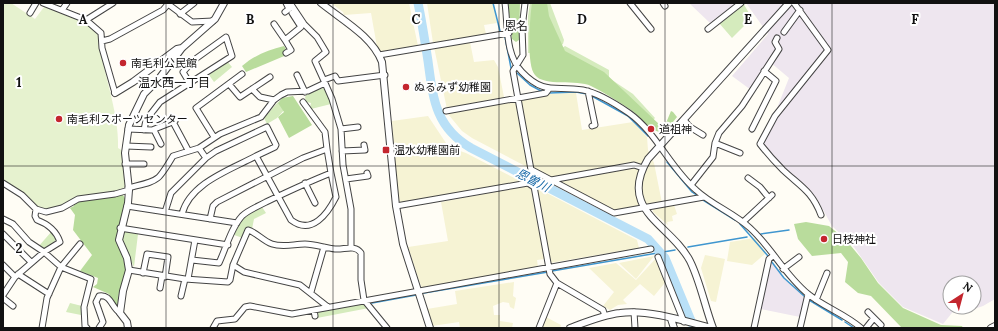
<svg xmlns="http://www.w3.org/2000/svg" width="998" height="331" font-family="Lora,'Noto Sans JP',serif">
<rect width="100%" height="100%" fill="#fffdf5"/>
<!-- industrial -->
<path fill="#eee6ef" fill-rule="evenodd" d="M689,3H736L710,23Z
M746,3H995V299L983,306L974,309L956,308L943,324L903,307L879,283L854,247L832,226L817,199L804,184L784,170L761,143L778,114L777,108L789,78L770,62L751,90L732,76L768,34ZM950,283H974V307H950Z
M771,262L784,278L805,298L800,317L761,309Z"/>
<!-- farmland -->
<path fill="#f6f3d4" d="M331,3H409L418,46L381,52L377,47L371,13L344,15L343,12Z
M427,3H493L497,23L484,25L486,34L433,43Z
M470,42L474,62L494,60L498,67L505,102L543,94L576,93L582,130L633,122L647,137L648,150L654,163L662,203L613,212L472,138L462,131L448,114L434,47Z
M428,116L446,143L447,153L460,151L466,153L522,182L398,203L392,121Z
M527,186L531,189L545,259L537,260L538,267L422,289L408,247L448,241L441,202Z
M537,188L637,240L639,248L550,263Z
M674,205L677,214L672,216L673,221L667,222L668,225L653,212V208Z
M755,238L766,253L752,265L727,261L730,242Z
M705,255L725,259L716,302L711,301L701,268Z
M654,256L636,279L619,263Z
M658,256L668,279L654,296L640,284L623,300L627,304L618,305L610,310L603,306L614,292L589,268L616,263L636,280Z
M514,282L513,296L516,298L514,309L510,307L509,303L503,302L493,306L494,315H500V321L513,323L512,328H460L459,322L432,326L427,309L457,304L455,291Z
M546,317L561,325L560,328H540Z"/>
<!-- green -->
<path fill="#d5ebbd" d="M530,3H550L564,40L563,44L539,60L531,53H528V16Z
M743,3L752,18L732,38L719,23Z
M565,46L609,70V78L633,94L655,118L649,124L635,109L549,57Z
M227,61L232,67L214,82L209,75Z
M323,88L326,90L331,104L311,109L310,107L311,103L306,102L305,97L308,93Z
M278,102L286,108L277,118L267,124L264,118Z
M262,207L266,213L254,219L252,229L248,227L243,238L234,235L243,218Z
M52,231L57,237L56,240L45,249L38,247Z
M124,231L138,234L134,267L122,242Z
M364,301L369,308L317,318L316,311Z
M70,303L82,306L81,315L66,312Z"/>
<!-- forest -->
<path fill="#b9dc9c" d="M508,3H520L519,40L516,42L512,39Z
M532,3H547L549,16L565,51L604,72L661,126L666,123L671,111L673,112L677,117L664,133C648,131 641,116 628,108C616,100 603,92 591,86C577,79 544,87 535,75C526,65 530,17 532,3Z
M284,46L289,54L246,72L242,66C255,55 268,50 284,46Z
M293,96L312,125L289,138L278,117L284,112L278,103L282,98Z
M123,195L126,200L117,238L125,255L123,258L126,270L119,292L117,308L109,294L93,287L97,284L98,278L80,271L92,255L73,230L75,215L70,208L74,206L73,204L84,199Z
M806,222L829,226L846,240L861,258L878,283L903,308L941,325L962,326L963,328H902L871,296L858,293L845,282L848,262L841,253L812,256L798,239L794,224Z"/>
<!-- pitch -->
<path fill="#e6f2cf" d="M3,3H11L35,19L44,7L84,21L99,35C102,73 119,110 118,148L123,151L125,187C107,197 94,192 77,198C65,202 53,213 40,208C36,207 34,203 31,200C23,192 13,186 3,181Z"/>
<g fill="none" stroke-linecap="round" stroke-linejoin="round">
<!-- stream -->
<path stroke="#3f96cf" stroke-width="1.5" d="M493,3L500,31
M505,37L511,68
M517,73L530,85L543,92
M549,93L576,92L587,94
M590,95L628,116L648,136
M667,162L692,192L698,196
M703,200L735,220
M740,224L768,256
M761,234L789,230
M688,247L747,237
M771,261L784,278L804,296
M552,271L675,250
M424,293L548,272
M809,300L842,320
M372,303L416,295
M845,322L854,328"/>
<!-- river -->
<path stroke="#b9e0f7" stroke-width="9" d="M418,3C422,22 425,42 428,61C433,98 435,127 471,148L648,239L665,258L694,328"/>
<!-- minor casing -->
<g stroke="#444" stroke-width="7">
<path id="minor" d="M43,3L86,20L101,33L102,48L115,93
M290,3L304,24L317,37L326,52L315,61L325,83
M505,3C508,25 505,55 522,72C545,96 556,85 583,90C598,93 616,104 629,113C657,133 670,168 696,190C712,205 734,213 750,228C772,248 784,274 808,294C824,307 845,314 861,328
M525,3L522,28L523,55L513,71L550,274L557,283L603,310L605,316
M630,3L651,29
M663,3L665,6
M794,3L828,50L775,116L760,144C767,153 775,162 783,170C800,186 812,191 821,215
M168,4L192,22L213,21
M62,10L67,3
M285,12L289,9L286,3
M30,13L36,3
M180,14L194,3
M86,20L113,3
M274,24L285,40
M708,29L741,3
M784,32L800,10
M102,41L110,39L163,10L169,3
M286,53L291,50L285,40L301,27L292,13L295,11
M379,55L509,33
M297,75L305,92
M324,80L335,76L338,81L385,75
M229,84L240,97L270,77
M252,89L260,97L274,100
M588,91L595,125L592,126
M303,102L325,132L327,149
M446,111L546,93L549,89
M684,120L690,127L703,135
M173,122L188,150
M128,129L152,130L175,121
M341,129L358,127
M752,129L776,81L764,71
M144,130L146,120L160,102L232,56L226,37L194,60L183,72L189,82
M154,130L161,144
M214,137L196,108L242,74
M715,143L740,153
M126,146L151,147
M199,148L206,158
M342,151L365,150L364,145
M125,164H144
M532,170L614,213L704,197
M748,178L760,187L769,198
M346,179L368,176L367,173
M551,180L634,165L643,168
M3,183L22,195L36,209L46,212L62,208L78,199L115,194L129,190
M305,183L315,203
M691,185L713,157L715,143L719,133L742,106L779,49L775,42L777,38
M128,188C159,180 157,183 173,156L199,148L220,134L261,117L274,100L281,95L287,92L308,91L325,83L332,99L341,129L343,165L351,209V247
M127,206L237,223
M396,206L528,183L534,187
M165,212L171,193L206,158L216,151L267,127L276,145L275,147L256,156L291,220C312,236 328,213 336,197L331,173C308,182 287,192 266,202C259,206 248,210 242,216C231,228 226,248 219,263L192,260
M182,214C190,183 230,170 256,156
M3,219L13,224L29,242L44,252L60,242C56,230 48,224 37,220L35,216L36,209
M210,219L213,206L217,202L303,158L327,149L331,173
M743,222L772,195
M120,228L228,245
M3,234L31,262
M80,244L61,267L91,279L84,307L85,326L87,328
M658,257L684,322
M3,265L15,277
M233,265L244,272L300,285L328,307
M783,269L799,257
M129,270L185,279L228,282L230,280L233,265L248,230C256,232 263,241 272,244C283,248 294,244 305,244C315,244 325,248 335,249C344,250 355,244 361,253V280L364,300L387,328
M143,273L147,254L168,257L165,277
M18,274L49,294
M188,279L195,240
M160,288L162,276
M311,292L324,247
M3,295L15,277L44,252L61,267L47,298L42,328
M181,296L185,279
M3,298L13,306
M816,300L827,273
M314,310L315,316
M634,312L635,328
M874,318L881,325
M99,328L103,322L96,302L99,296C111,294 111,307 120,313
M213,328L217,321L235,319L245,307L250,306L292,314L651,249
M539,328L557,283
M754,328L769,259L773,256
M800,328L808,294
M866,328L874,318L868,312"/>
</g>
<!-- tertiary casing -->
<g stroke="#444" stroke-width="8">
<path id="tertiary" d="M321,3C342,20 372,36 382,62L396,206L403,244L430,328
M115,93L133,82L177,49L182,48
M671,319L674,328
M128,328L127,322L120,313L123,291L129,270L127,258L119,240L128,203L129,190L125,153L129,125L144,94L158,80L182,48L215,19L224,3
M570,328C586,322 603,315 620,313C647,309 685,321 711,328
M713,328C705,307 700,281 690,261C671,224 617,211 648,159L789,3
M991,328L995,326"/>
</g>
<!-- minor -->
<use href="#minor" stroke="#fff" stroke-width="5"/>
<!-- tertiary -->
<use href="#tertiary" stroke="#fff" stroke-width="6"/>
</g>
<!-- grid -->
<path fill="none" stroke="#111" stroke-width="1" stroke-opacity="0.55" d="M166,3V328M333,3V328M499,3V328M665,3V328M832,3V328M3,166H995"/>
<!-- markers -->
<g fill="#c4262e" stroke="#fff" stroke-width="1.5">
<circle cx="123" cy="63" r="4"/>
<circle cx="406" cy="87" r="4"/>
<circle cx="59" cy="119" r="4"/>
<circle cx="651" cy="129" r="4"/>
<rect x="382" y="146" width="8" height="8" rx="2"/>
<circle cx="824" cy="239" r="4"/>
</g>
<g text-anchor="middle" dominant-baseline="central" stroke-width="4" stroke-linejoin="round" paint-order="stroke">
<!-- poi labels -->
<g font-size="11" fill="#111" stroke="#fff" text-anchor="start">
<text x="131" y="63">南毛利公民館</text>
<text x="414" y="87">ぬるみず幼稚園</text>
<text x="67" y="119">南毛利スポーツセンター</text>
<text x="659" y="129">道祖神</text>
<text x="394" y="150">温水幼稚園前</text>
<text x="832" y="239">日枝神社</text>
</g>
<!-- neighbourhood labels -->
<g font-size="12" fill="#111" stroke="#fff">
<text x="516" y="25">恩名</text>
<text x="174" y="82">温水西一丁目</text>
</g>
<!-- water labels -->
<g font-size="12" font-style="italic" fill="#1768a6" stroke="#fff">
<text transform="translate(533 180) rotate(27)">恩曽川</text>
</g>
</g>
<g font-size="13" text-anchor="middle" font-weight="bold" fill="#111" stroke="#fff" stroke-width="4" stroke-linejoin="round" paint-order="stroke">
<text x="83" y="24">A</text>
<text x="250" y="24">B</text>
<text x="416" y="24">C</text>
<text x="582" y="24">D</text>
<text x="748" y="24">E</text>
<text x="915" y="24">F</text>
<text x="19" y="87">1</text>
<text x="19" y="253">2</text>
</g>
<!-- border -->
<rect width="998" height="331" fill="none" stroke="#111111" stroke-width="8"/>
<!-- north arrow -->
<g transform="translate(962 295) rotate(36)"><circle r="19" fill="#ffffff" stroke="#a0a0a0"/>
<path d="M0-3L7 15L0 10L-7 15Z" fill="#c4262e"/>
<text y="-6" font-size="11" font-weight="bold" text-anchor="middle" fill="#111111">N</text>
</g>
</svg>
